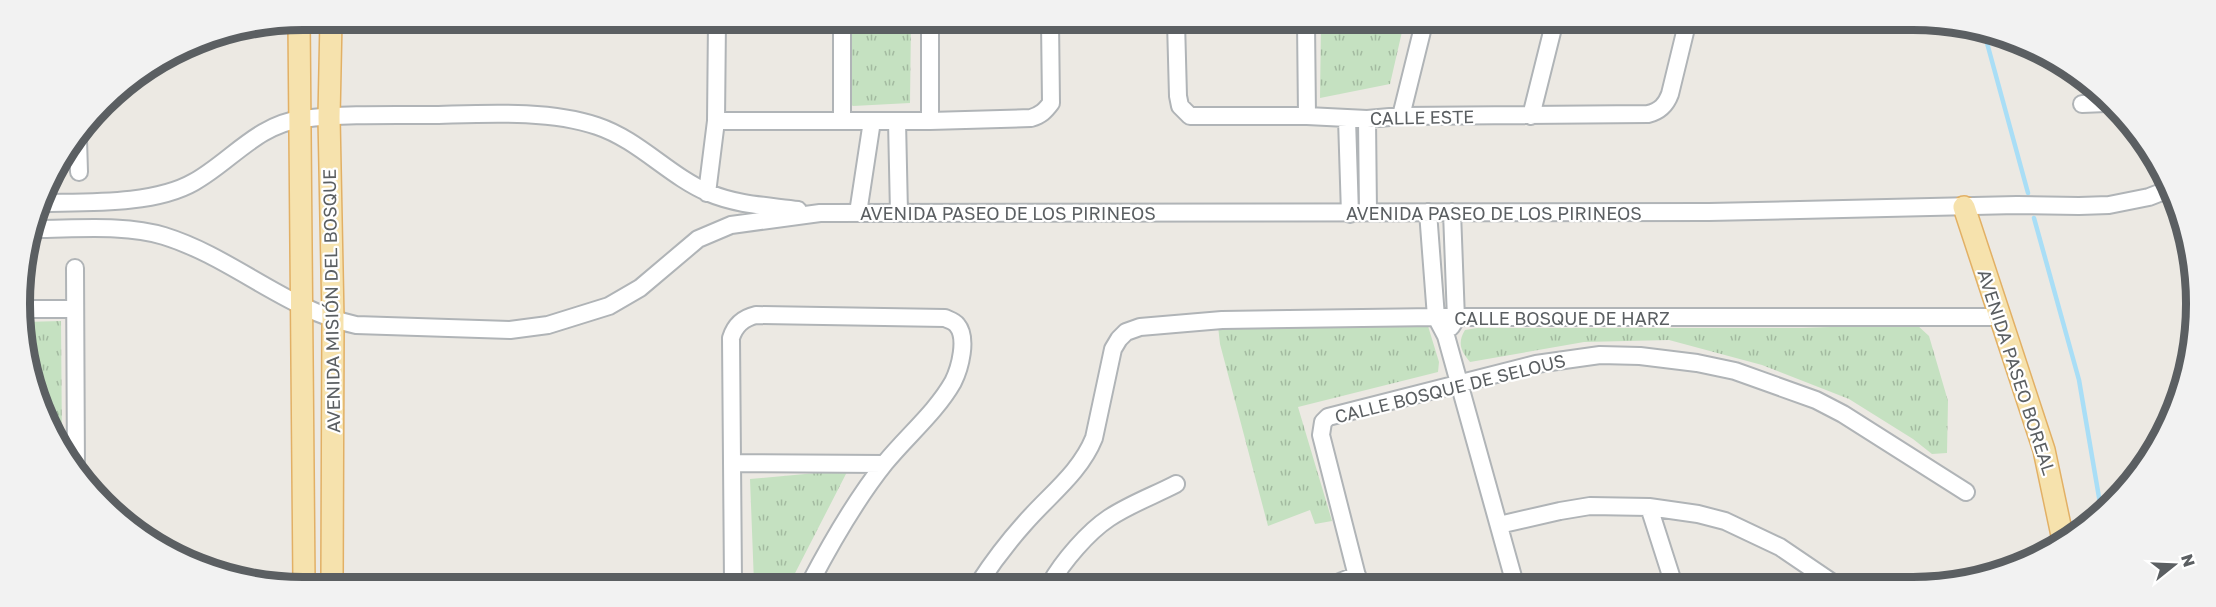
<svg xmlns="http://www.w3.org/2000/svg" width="2216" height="607" font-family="'Golos Text',sans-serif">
<defs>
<pattern id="grass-tufts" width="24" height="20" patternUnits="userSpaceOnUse" patternTransform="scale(1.5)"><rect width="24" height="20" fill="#c5e1c1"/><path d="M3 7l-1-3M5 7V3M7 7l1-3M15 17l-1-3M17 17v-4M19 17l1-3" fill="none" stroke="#a3baa0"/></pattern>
</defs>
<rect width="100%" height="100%" fill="#ece9e3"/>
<!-- grass -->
<path fill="url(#grass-tufts)" d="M845,21H911L910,103L853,106L846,101Z
M1321,23H1404L1390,84L1320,98Z
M61,321L62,445L29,377L24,325V322Z
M1916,324L1929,336L1948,401L1947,453L1932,454L1913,439L1849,399L1762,365L1669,340L1584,342L1470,362C1461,351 1457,343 1465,330L1477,328H1802Z
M1218,326H1428L1439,362L1438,372L1298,407L1332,521L1315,524L1310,510L1268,526L1220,344Z
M848,470L790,583H754L750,479Z"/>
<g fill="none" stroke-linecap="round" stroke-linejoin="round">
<!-- stream -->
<path stroke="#a9def6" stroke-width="4.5" d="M1984,32L2028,193
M2034,218L2079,380L2102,515"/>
<!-- minor casing -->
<g stroke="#b0b4b7" stroke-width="20">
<path id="minor" d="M842,21V120
M930,22V121
M1176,22L1178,96L1180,106L1190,116H1307L1367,119L1401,116L1648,114C1660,111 1666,105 1670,94L1687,24
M1306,23L1307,116
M2082,104L2106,103
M1401,116L1424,23
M1531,116L1554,24
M1347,119L1350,214
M1367,119L1368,212
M716,121H930L1031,118C1041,115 1045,111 1051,103L1050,22
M897,121L899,213
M78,139L79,172
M707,193L716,121L717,21
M42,203C87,202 154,205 194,182C230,162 258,124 302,119C344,114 387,115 429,115C481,114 547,109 597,126C639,140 669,176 709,193C737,205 769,206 798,210
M1428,212L1436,317L1446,336L1515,584
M858,213L872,121
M35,229C75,229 126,224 164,236C232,257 286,310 356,325L510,330L548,325L609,306L640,288L698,239L731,225L820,213L1709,212L2017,205L2079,206L2109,205L2149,197L2167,190
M75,268L76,473
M23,309H75
M1451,327L1456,319L1452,212
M732,463L884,464
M1649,507L1674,585
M1499,525L1560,511L1590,506L1649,507L1698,514L1725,521L1780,547L1836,585
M733,583L731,338C735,325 743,318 756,315L945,318C949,320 954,321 957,325C968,338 960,368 953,382C936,412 907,436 885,463C857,498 831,543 810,583
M979,583C992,563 1007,543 1024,524C1048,496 1080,473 1094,438L1113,349L1119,339L1126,332L1140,327L1222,320L1436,317H1999
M1050,584C1063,561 1088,532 1109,518C1130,504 1155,495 1176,484
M1335,584L1357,575
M1359,584L1321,435L1323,422L1328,417L1536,364L1600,355L1640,356L1697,363L1735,371L1816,400L1843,414L1966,492"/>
</g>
<!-- major casing -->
<g stroke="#e2b065" stroke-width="24">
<path id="major" d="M299,20L304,582
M331,20L329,117L333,320L332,582
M1964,207L2044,450L2063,540"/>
</g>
<!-- minor -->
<use href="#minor" stroke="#fff" stroke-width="16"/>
<!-- major -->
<use href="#major" stroke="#f6e2ad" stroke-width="21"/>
</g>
<g text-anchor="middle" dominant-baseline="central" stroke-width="4.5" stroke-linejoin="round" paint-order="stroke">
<!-- street labels -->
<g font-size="18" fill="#5b5f62" stroke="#fff">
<text transform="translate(1422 117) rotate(-1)">CALLE ESTE</text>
<text x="1008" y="213">AVENIDA PASEO DE LOS PIRINEOS</text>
<text x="1494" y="213">AVENIDA PASEO DE LOS PIRINEOS</text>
<text transform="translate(331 301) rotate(-91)">AVENIDA MISIÓN DEL BOSQUE</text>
<text x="1562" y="318">CALLE BOSQUE DE HARZ</text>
<text transform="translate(2017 372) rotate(72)">AVENIDA PASEO BOREAL</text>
<text transform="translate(1450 388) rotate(-14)">CALLE BOSQUE DE SELOUS</text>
</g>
</g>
<!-- crop -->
<path d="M0 0H2216V607H0ZM303 30H1913A273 273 0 0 1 2186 303V304A273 273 0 0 1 1913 577H303A273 273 0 0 1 30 304V303A273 273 0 0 1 303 30Z" fill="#f2f2f2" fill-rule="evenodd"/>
<path fill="none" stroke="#5b5f62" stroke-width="8" d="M303 30H1913A273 273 0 0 1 2186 303V304A273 273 0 0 1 1913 577H303A273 273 0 0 1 30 304V303A273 273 0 0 1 303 30Z"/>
<!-- north arrow -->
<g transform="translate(2174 565) rotate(72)" stroke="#ffffff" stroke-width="4.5" paint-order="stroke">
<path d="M0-4.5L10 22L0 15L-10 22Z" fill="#5b5f62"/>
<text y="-9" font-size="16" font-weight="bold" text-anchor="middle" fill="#5b5f62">N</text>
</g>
</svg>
